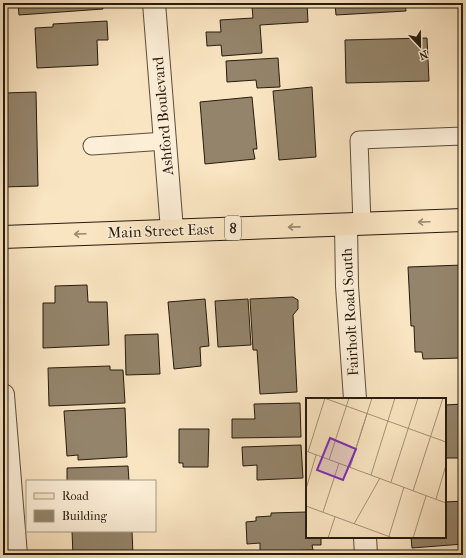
<svg xmlns="http://www.w3.org/2000/svg" width="466" height="558" font-family="'IM FELL French Canon',serif">
<rect width="100%" height="100%" fill="#fae5c2"/>
<filter id="stains"><feTurbulence type="fractalNoise" baseFrequency=".005" numOctaves="4"/><feColorMatrix values="0 0 0 0 .2 0 0 0 0 .09 0 0 0 0 .02 0 0 0 .5 -.17"/></filter>
<radialGradient id="worn" r=".72"><stop offset=".6" stop-color="#630" stop-opacity="0"/><stop offset="1" stop-color="#630" stop-opacity=".3"/></radialGradient>
<!-- building -->
<path fill="#94846b" stroke="#261b0d" d="M18,3H102L103,9L19,15Z
M307,3L308,22L260,25L262,53L222,56L221,45L207,46L206,32H221L220,20L253,18L252,6Z
M335,3H405L406,11L336,15Z
M107,21L108,40H97L98,65L37,68L35,28L53,27V24Z
M427,38L429,81L346,83L345,40Z
M278,58L280,87L257,88L256,80L227,82L226,61Z
M312,87L316,157L279,160L273,91Z
M36,92L38,186L3,187V93Z
M252,97L257,149H253L255,159L205,164L200,102Z
M463,265V350L461,351V358L423,359L422,352H415L414,326H411L408,267Z
M87,285L88,302H107L109,345L43,348V303H55V286Z
M293,297L298,300V309L293,315L297,392L260,394L257,350H253L250,299Z
M205,299L209,346L200,347L201,366L174,369L168,302Z
M248,299L251,345L218,347L215,301Z
M158,334L160,374L126,375L125,335Z
M110,366V370H123L125,403L49,406L48,368Z
M300,403L301,437L232,438V419H255L254,404Z
M463,404V458H445V405Z
M125,408L127,457L78,460V455L67,456L64,411Z
M179,429H209L208,467H183V463H179Z
M301,445L303,478L257,480V465L243,466L242,447Z
M128,466L129,481H67V468Z
M463,501V544L412,548L411,537H445V502Z
M307,512V537H321V545H312L313,550L260,552V543L247,544L246,522L256,521V517L271,516V513Z
M72,531H132L133,555H73Z
M317,553V555H270Z"/>
<g fill="none" stroke-linecap="round" stroke-linejoin="round">
<!-- lane casing -->
<g stroke="#5b4e3a" stroke-width="19">
<path id="lane" d="M92,146L165,141
M362,224L359,140L463,136"/>
</g>
<!-- street casing -->
<g stroke="#5b4e3a" stroke-width="24">
<path id="street" d="M154,3L172,230
M346,226L347,286L355,399
M3,395L16,555
M365,537L366,555"/>
</g>
<!-- primary casing -->
<g stroke="#261b0d" stroke-width="24">
<path id="primary" d="M3,237C156,231 310,226 463,220"/>
</g>
<!-- lane -->
<use href="#lane" stroke="#fceed7" stroke-width="17"/>
<!-- street -->
<use href="#street" stroke="#fceed7" stroke-width="22"/>
<!-- primary -->
<use href="#primary" stroke="#fae5c2" stroke-width="22"/>
</g>
<!-- one-way arrows -->
<defs><path id="oneway-shaft" d="M-6 0H5M1.5-3L5.5 0L1.5 3" fill="none" stroke-width="1.6" stroke-linecap="round" stroke-linejoin="round"/></defs>
<g stroke="#9b8a71">
<use href="#oneway-shaft" transform="translate(424 222) rotate(178)"/>
<use href="#oneway-shaft" transform="translate(294 227) rotate(179)"/>
<use href="#oneway-shaft" transform="translate(80 234) rotate(178)"/>
</g>
<g text-anchor="middle" dominant-baseline="central" stroke-width="3" stroke-linejoin="round" paint-order="stroke">
<!-- shield labels -->
<rect fill="#fceed7" stroke="#665a4a" stroke-width="1" x="225" y="216" width="16" height="24" rx="3"/>
<g font-size="14" font-weight="bold" fill="#261b0d">
<text x="233" y="228">8</text>
</g>
<!-- street labels -->
<g font-size="15" fill="#261b0d" stroke="#fceed7">
<text transform="translate(163 116) rotate(-95)">Ashford Boulevard</text>
<text transform="translate(161 231) rotate(-2)">Main Street East</text>
<text transform="translate(350 312) rotate(-93)">Fairholt Road South</text>
</g>
</g>
<!-- overview -->
<g transform="translate(306 398)">
<rect width="140" height="140" fill="#fae5c2"/>
<path fill="none" stroke="#a5947a" stroke-width="1" d="M18,0L140,44M0,53L140,105M2,54L19,0M23,62L43,0M44,69L66,0M44,69L61,16M65,77L89,0M85,84L112,0M0,91L10,57M107,93L137,0M130,101L140,67M0,108L87,140M17,114L33,65M48,126L74,80M83,138L98,89M22,140L29,119M107,140L120,98"/>
<path fill="#7b2cbf" fill-opacity="0.15" stroke="#7b2cbf" stroke-width="2" d="M24,40L50,51L37,82L11,72Z"/>
<rect width="140" height="140" fill="none" stroke="#261b0d" stroke-width="2"/>
</g>
<!-- margin -->
<rect width="466" height="558" fill="none" stroke="#fae5c2" stroke-width="16"/>
<rect x="4" y="4" width="458" height="550" fill="none" stroke="#261b0d" stroke-width="2"/>
<rect x="8" y="8" width="450" height="542" fill="none" stroke="#261b0d"/>
<!-- legend -->
<rect x="26" y="480" width="130" height="52" fill="#fceed7" stroke="#a69a86"/>
<rect x="34" y="493" width="20" height="6" fill="#fae5c2" stroke="#a69a86"/>
<text x="62" y="500" font-size="12" fill="#261b0d">Road</text>
<rect x="34" y="510" width="20" height="12" fill="#94846b" stroke="#a69a86"/>
<text x="62" y="520" font-size="12" fill="#261b0d">Building</text>
<!-- north arrow -->
<g transform="translate(420 46) rotate(158)" stroke="#fceed7" stroke-width="3" paint-order="stroke">
<path d="M0-3L7 15L0 10L-7 15Z" fill="#261b0d"/>
<text y="-6" font-size="11" font-weight="bold" text-anchor="middle" fill="#261b0d">N</text>
</g>
<rect width="100%" height="100%" filter="url(#stains)"/>
<rect width="100%" height="100%" fill="url(#worn)"/>
</svg>
